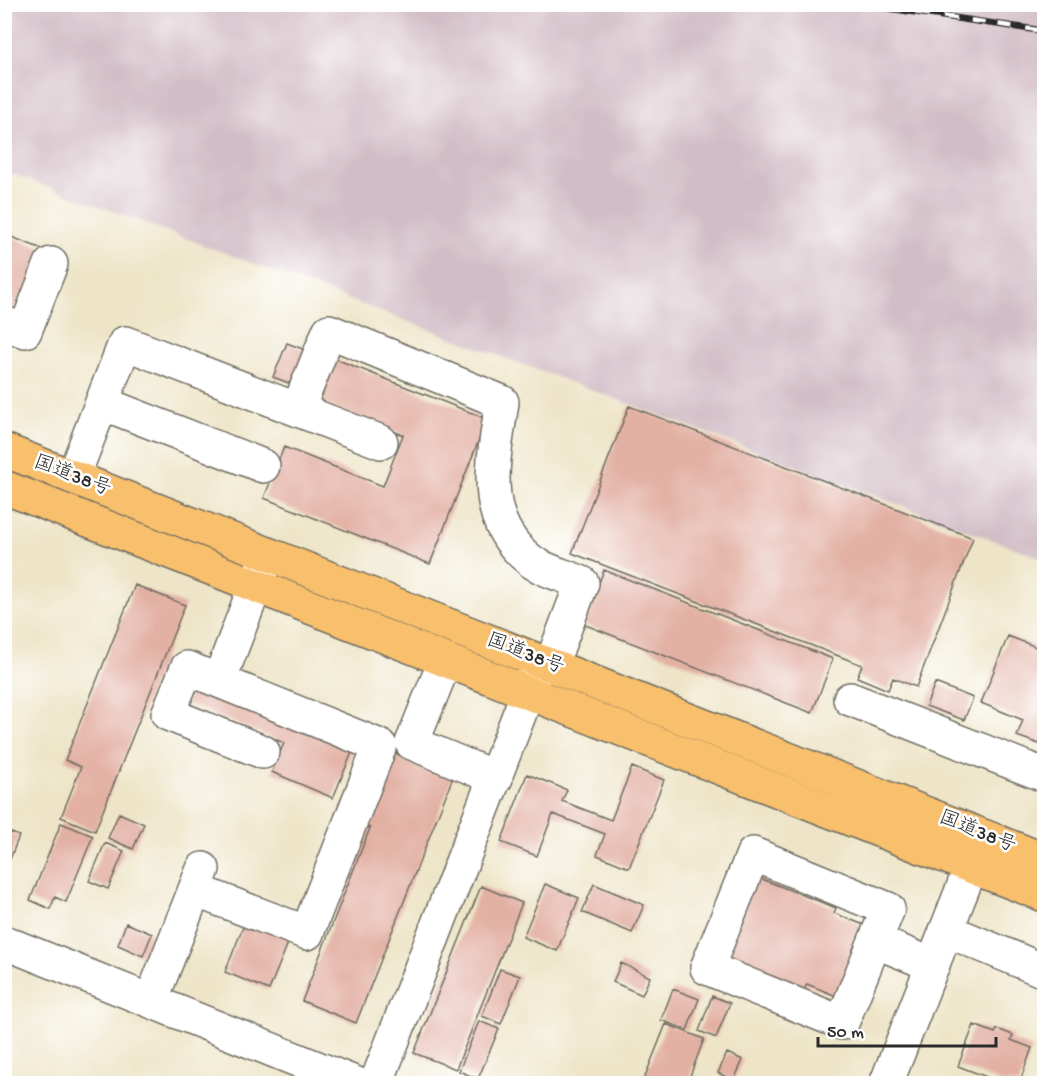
<svg xmlns="http://www.w3.org/2000/svg" width="1049" height="1088" font-family="'Gochi Hand','Klee One',sans-serif">
<rect width="100%" height="100%" fill="#fff"/>
<filter id="ink" filterUnits="userSpaceOnUse"><feTurbulence type="fractalNoise" baseFrequency=".0167" numOctaves="2"/><feDisplacementMap in="SourceGraphic" scale="12" xChannelSelector="R" yChannelSelector="G"/><feConvolveMatrix kernelMatrix="1 2 1 2 8 2 1 2 1" color-interpolation-filters="sRGB"/></filter>
<filter id="wash" filterUnits="userSpaceOnUse"><feTurbulence type="fractalNoise" baseFrequency=".008" numOctaves="4" result="noise"/><feDisplacementMap in="SourceGraphic" scale="24" xChannelSelector="R" yChannelSelector="G"/><feGaussianBlur stdDeviation="1.35" result="paint"/><feColorMatrix in="noise" values="0 0 0 0 0 0 0 0 0 0 0 0 0 0 0 0 0 1.4 0 .05"/><feComposite in="paint" operator="in"/></filter>
<g filter="url(#wash)">
<rect width="100%" height="100%" fill="#eee5c8"/>
<!-- industrial -->
<path fill="#d2bdc6" d="M5,4L1044,5V559L5,171Z"/>
<g id="blocks">
<!-- building -->
<path fill="#e3b1a4" d="M4,234L42,249L18,310L4,305Z
M287,343L308,351L294,385L273,377Z
M333,358L487,419L430,564L264,498L284,447L383,486L403,435L316,401Z
M629,406L973,538L916,687L893,678L888,690L857,677L862,665L572,553Z
M604,570L833,659L812,713L583,624Z
M135,585L185,605L95,831L61,817L81,767L65,760Z
M1008,636L1044,650V730L1039,744L1017,736L1023,720L981,703Z
M196,679L355,745L333,798L272,772L284,743L186,703Z
M935,683L973,698L964,720L926,706Z
M392,752L453,777L356,1023L302,1001L370,828L363,826Z
M632,767L664,780L629,868L597,855L605,834L553,814L537,856L501,842L527,774L567,790L562,801L611,820Z
M119,813L144,824L133,849L108,838Z
M61,823L93,836L66,902L55,897L50,909L30,900Z
M4,830L19,836L7,867L4,866Z
M105,843L124,851L108,889L89,881Z
M754,876L836,908L834,913L869,927L841,998L807,984L804,990L722,958Z
M545,884L579,898L557,951L523,937Z
M594,884L644,905L632,933L582,912Z
M481,886L522,903L456,1069L414,1053Z
M246,920L290,938L269,990L225,972Z
M126,923L152,934L143,956L118,945Z
M621,963L650,977L642,995L613,982Z
M500,969L520,976L501,1024L482,1016Z
M673,989L699,999L687,1030L661,1020Z
M712,996L730,1003L716,1038L699,1031Z
M479,1021L499,1029L478,1079L459,1071Z
M666,1024L704,1039L687,1084H642Z
M974,1025L995,1033L997,1029L1013,1035L1011,1040L1032,1048L1019,1084H1005L958,1066Z
M727,1053L743,1060L734,1080L718,1073Z"/>
</g>
</g>
<g filter="url(#ink)">
<use href="#blocks" fill-opacity="0" stroke="#6f6c62" stroke-width="1.5"/>
<g fill="none" stroke-linecap="round" stroke-linejoin="round">
<!-- minor casing -->
<g stroke="#6f6c62" stroke-width="36">
<path id="minor" d="M4,323L25,331L51,264
M102,403L263,466
M298,409L329,331L502,402C494,460 477,519 531,561C544,571 567,576 582,583L551,665
M73,477L125,343L381,442
M445,661L412,743L496,778
M219,681L187,668L168,714L263,752
M850,699L1044,775
M195,890L307,933L380,746L219,681L266,558
M946,930L1044,971
M875,941L888,909L753,854L707,968L842,1023L875,941L933,965
M4,947L6,943L357,1084
M151,1001L203,869
M376,1084L538,666
M886,1084L982,839"/>
</g>
<!-- highway casing -->
<g stroke="#6f6c62" stroke-width="36">
<path id="highway" d="M4,450L1044,860
M4,487L1044,895"/>
</g>
<!-- minor -->
<use href="#minor" stroke="#fff" stroke-width="33"/>
<!-- highway -->
<use href="#highway" stroke="#f8bf6c" stroke-width="33"/>
<!-- rail casing -->
<g stroke="#2b2b2b" stroke-width="7">
<path id="rail" d="M860,4L1044,31"/>
</g>
<!-- rail -->
<use href="#rail" stroke="#fff" stroke-width="4.5" stroke-dasharray="14" stroke-linecap="butt"/>
</g>
</g>
<g text-anchor="middle" dominant-baseline="central" stroke-width="5" stroke-linejoin="round" paint-order="stroke">
<!-- street labels -->
<g font-size="20" fill="#2b2b2b" stroke="#fff">
<text transform="translate(72 477) rotate(21)">国道38号</text>
<text transform="translate(525 655) rotate(21)">国道38号</text>
<text transform="translate(977 833) rotate(22)">国道38号</text>
</g>
</g>
<!-- margin -->
<rect width="1049" height="1088" fill="none" stroke="#fff" stroke-width="24"/>
<!-- scale -->
<path d="M818 1037v9h178v-9" fill="none" stroke="#2b2b2b" stroke-width="3"/>
<text x="827" y="1037" font-size="18" fill="#2b2b2b" stroke="#ffffff" stroke-width="4.5" paint-order="stroke">50 m</text>
</svg>
